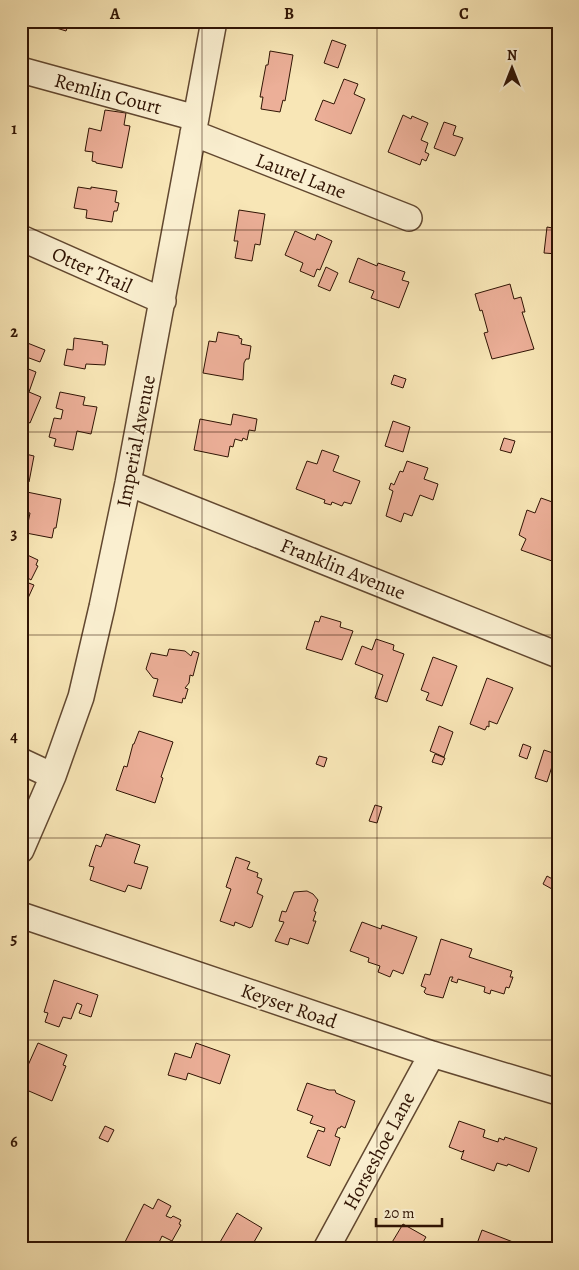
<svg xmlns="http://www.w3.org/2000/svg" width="579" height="1270" font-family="Alegreya,serif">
<rect width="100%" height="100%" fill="#f8e6b6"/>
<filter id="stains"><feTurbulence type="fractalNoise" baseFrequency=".004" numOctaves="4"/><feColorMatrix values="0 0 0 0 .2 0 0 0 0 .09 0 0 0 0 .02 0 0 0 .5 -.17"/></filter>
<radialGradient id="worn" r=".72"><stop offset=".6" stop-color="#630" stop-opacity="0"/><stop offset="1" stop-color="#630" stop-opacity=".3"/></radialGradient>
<!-- building -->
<path fill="#ecaf98" stroke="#301404" d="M26,21H70L66,31L37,22L36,25Z
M332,40L346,45L338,68L324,63Z
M270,51L293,55L285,101L283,100L280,112L261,109L263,97H260L266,65H268Z
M344,79L358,84L354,94L365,99L351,134L315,120L323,100L334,104Z
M105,110L126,113L124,125L130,126L122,168L96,163V162L92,161L93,152L85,151L89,128L101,131Z
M403,115L411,119L412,116L428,123L421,140L428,143L425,152L429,154L426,161L422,159L420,165L388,152Z
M444,122L456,126L453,135L463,138L455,156L434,148Z
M78,187L91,189V187L117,191L115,202L119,203L117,211H114L112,222L86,218L87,210L74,208Z
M239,210L265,214L260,245L255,244L252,261L235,258L238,241H234Z
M547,227L558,229V254L544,253Z
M295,231L315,240L317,234L332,241L320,270L317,269L314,277L300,271L303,263L285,255Z
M358,258L377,266L378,263L405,272L402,280L409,282L399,308L371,298L374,291L349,282Z
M326,267L338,273L330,291L318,286Z
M510,284L514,299L521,297L525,312H522L534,349L492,359L484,333L488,332L482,310L480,311L475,294Z
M218,332L239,336V338L242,339L241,344L251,346L249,359H246L244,363L243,380L203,373L209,341L216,342Z
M74,338L103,342L102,344L108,345L105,365L86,364L85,369L64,365L67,349L73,350Z
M25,342L45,350L40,362L21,355Z
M21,366L36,372L29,392L41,397L30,423L21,419Z
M394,375L406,379L403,388L391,384Z
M60,392L85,397L83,405L97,407L91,434L77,431L73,450L54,446L56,439L49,437L54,418L61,419L63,410L56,408Z
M233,414L257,419L255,431L249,430L247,440L243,438L242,441L235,439L233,447L230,446L228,457L194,450L200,419L231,425Z
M393,421L410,427L403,452L385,446Z
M504,438L515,441L511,453L500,450Z
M322,450L339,456L333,471L360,481L351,504L344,502L342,506L332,502L331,505L324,503L325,500L296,489L307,461L317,464Z
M21,453L34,456L29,482L21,481Z
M407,461L428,468L424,479L438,484L433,500L420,495L412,516L404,513L401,522L386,516L393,491L389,489L391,483L394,485L400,471L403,472Z
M22,491L61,499L56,528H54L52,538L26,533L30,513L21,511Z
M541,498L558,504V543L552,561L521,550L526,539L519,535L527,510L535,513Z
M21,552L38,560L36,565L38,566L31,580L28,578L26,582L34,585L24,607L27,608L21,622Z
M321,616L341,622L340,627L353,631L342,660L306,649L315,621L319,622Z
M376,639L394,645L393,650L404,654L387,702L375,698L383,675L355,664L362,646L372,650Z
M169,649L185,651L191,656L193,651L199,653L193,676L190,675L189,683L185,688L188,689L185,699L183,698L182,703L153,696L158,679L153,678L146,669L151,653L167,656Z
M433,657L457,666L442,706L426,700L429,693L421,690Z
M487,678L513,688L497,724L489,721V727L487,726L485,730L470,724Z
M439,726L453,732L444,757L430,751Z
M139,731L173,742L161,777L163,778L155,803L116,790L124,766L127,767L133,744H134Z
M523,744L531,747L527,759L519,756Z
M544,750L556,754L547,782L535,778Z
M435,754L445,758L442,765L432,762Z
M319,756L327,758L324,767L316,764Z
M375,805L382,807L377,823L369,821Z
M106,834L140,845L134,863L148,867L141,889L128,885L125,892L90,880L94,867L89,866L96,845L101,847Z
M236,857L250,862L247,869L258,873L257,877L262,879L257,893L263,896L252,927H251L250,928L235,922L234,926L220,921L231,889L226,887Z
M547,876L556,881L552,889L543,884Z
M307,891L313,894L318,900L314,911L316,912L313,921H316L308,944L290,938L288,945L275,941L284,922L279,921L282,911L286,912L294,892Z
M362,922L381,929L382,925L417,937L403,974L393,970L390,977L378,972L380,966L368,962L369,958L350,951Z
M441,939L472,949L469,957L512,971L510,977H513L509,988L506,987L504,994L491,990L490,994L484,992L485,987L458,979L457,983L451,981L453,977H450L443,998L426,994L424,992L426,988L421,986L425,974L430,975Z
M54,980L98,995L91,1017L79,1013L82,1005L77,1003L71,1019L63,1017L59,1027L45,1022L48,1013L44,1012Z
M38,1043L67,1055L63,1065L66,1066L52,1101L22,1088L21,1090V1077L24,1071L25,1072Z
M196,1043L230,1055L220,1084L188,1073L186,1080L168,1075L175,1053L191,1058Z
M307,1083L329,1090H335L336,1093L355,1101L345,1128L341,1126L340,1128H338L335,1136L340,1138L330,1166L307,1157L318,1130L324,1132L325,1128L310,1123L313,1116L297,1110Z
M459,1121L485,1130L483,1137L498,1142L499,1138L504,1140L505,1137L537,1148L529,1172L508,1164L507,1166L497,1163L494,1171L461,1159L464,1150L462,1152L449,1147Z
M105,1126L114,1130L108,1142L99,1138Z
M158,1199L171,1206L166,1216L171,1218L173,1216L181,1220L179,1224L181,1225L172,1241L162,1236L156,1249H139L125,1242L144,1204L153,1209Z
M21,1204L27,1206L21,1219Z
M237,1213L262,1228L250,1249H216Z
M403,1224L426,1237L419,1249H388Z
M482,1230L513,1242L510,1249H475Z"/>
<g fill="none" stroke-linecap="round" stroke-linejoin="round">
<!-- minor casing -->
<g stroke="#624830" stroke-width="28">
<path id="minor" d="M21,70L196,118
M193,133L409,218
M21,238L163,301
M128,483L558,655
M21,761L53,776
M21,850L53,776L81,697L102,607L128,483L214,21
M21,915L432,1054L558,1092
M326,1249L432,1054"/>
</g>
<!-- minor -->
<use href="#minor" stroke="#faefd0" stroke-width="25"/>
</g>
<!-- grid -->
<path fill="none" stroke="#301404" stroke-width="1" stroke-opacity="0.55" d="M202,21V1249M377,21V1249M21,230H558M21,432H558M21,635H558M21,838H558M21,1040H558"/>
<g text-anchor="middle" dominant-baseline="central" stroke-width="4" stroke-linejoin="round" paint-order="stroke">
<!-- street labels -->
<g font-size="20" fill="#301404" stroke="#faefd0">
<text transform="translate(108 94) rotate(15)">Remlin Court</text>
<text transform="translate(301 176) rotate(21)">Laurel Lane</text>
<text transform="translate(92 270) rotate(24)">Otter Trail</text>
<text transform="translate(136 441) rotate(-79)">Imperial Avenue</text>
<text transform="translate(343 569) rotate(22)">Franklin Avenue</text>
<text transform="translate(289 1006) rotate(19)">Keyser Road</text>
<text transform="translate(379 1151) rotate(-62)">Horseshoe Lane</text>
</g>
</g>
<!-- margin -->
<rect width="579" height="1270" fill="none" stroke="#f8e6b6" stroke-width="55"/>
<!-- north arrow -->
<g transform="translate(512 68)" stroke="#faefd0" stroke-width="4" paint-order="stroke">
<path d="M0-4L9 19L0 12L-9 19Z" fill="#301404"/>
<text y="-8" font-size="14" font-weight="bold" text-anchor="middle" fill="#301404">N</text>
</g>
<!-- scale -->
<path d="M376 1218v8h66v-8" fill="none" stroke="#301404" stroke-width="2.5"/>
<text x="384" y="1218" font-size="15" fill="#301404" stroke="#faefd0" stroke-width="4" paint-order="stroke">20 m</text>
<rect x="28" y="28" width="524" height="1214" fill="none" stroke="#301404" stroke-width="2"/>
<g font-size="16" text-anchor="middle" font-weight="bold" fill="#301404">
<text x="115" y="19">A</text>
<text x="289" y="19">B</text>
<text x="464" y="19">C</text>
<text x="14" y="134">1</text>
<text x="14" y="337">2</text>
<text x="14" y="539">3</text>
<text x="14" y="742">4</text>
<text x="14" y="944">5</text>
<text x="14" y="1147">6</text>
</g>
<rect width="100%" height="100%" filter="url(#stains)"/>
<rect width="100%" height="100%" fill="url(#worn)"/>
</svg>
